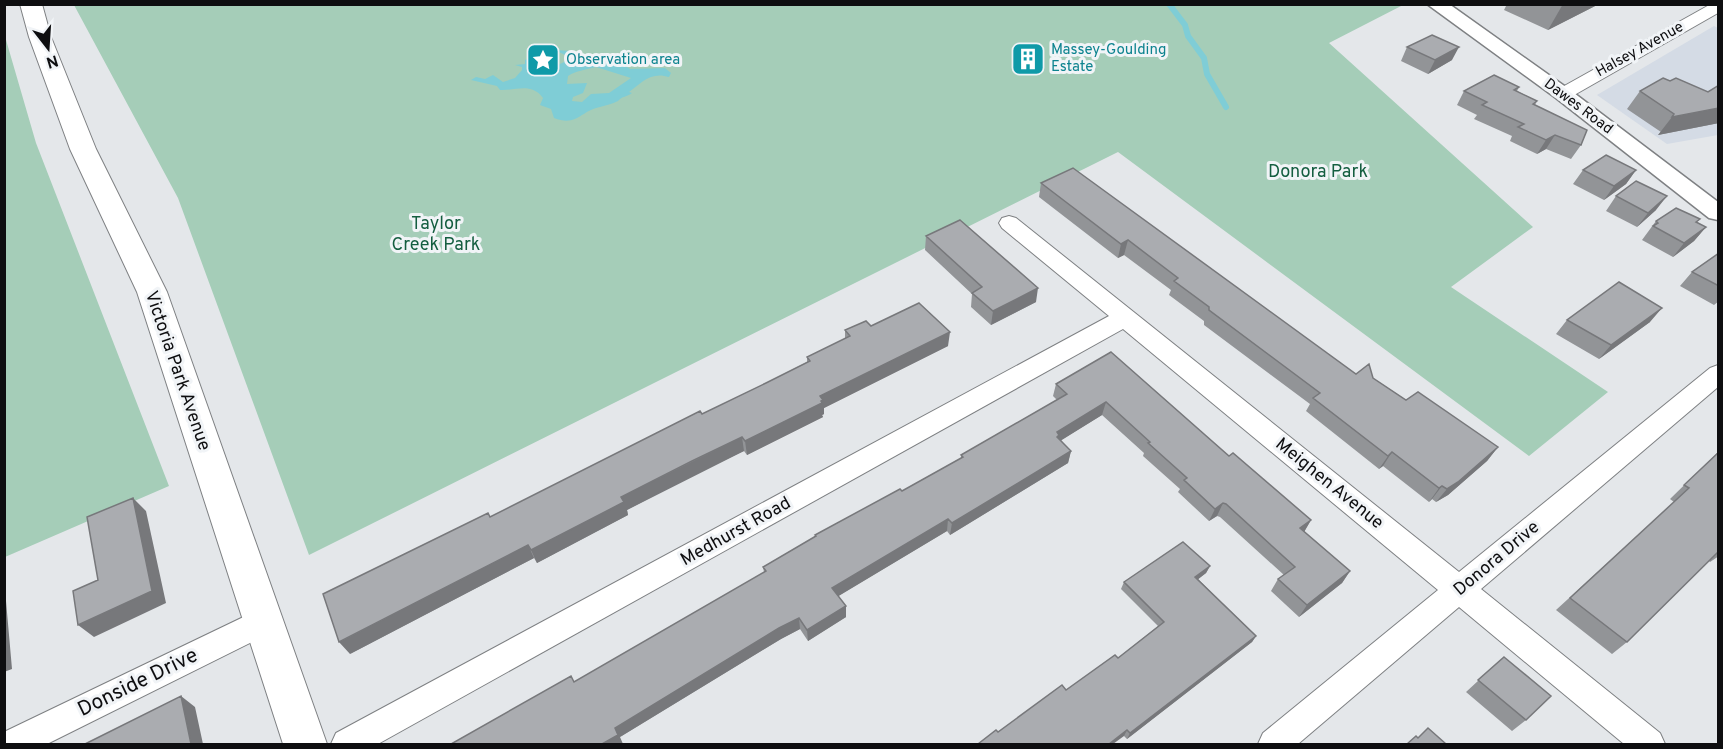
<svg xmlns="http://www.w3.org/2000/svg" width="1723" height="749" font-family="Overpass,sans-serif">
<rect width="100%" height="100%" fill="#e4e7ea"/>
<!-- built -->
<path fill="#d4dbe5" d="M1714,26L1718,28V135L1667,144L1597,95Z"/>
<!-- green -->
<path fill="#a5cdb8" d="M74,5H1403L1329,43L1533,227L1451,287L1608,392L1529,456L1118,152L309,555L178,198Z
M4,33L36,143L169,486L5,557Z"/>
<!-- water -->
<path fill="#7fcdd6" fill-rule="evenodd" d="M539,49L545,56L539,61L544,65L556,66L564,62L565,55L555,50L571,51C582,63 609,51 624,56L627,67L630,69L665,68L671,73L669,77C651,71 641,83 629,92L632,93C627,97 622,96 618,101C612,104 606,105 600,107C580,111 577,127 554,118L551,109L540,105L543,98C531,82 516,91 500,90L497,86L471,80L476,77L485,79L493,75L503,82L515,78L522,70V67L515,65L525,64V60L534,55ZM596,67L631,78L609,93L591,94L582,102L572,101L573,97L583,93L587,83L567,84L568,76C575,71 588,69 596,67Z"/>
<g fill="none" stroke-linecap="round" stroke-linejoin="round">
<!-- stream -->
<path stroke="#7fcdd6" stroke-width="6" d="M1169,4L1185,25L1188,36L1204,58L1207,74L1226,107"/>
<!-- minor casing -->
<g stroke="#7e8083" stroke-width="2">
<path id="minor" d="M1711,4H1718V13L1569,98H1557L1554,94L1557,90Z
M1009,216L1016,218L1459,572L1710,368L1718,365V387L1481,589L1660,733L1665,744H1624L1459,607L1298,744H1258L1263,733L1438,590L1123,329L378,744H331L336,733L1109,316L1002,228L999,223L1002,218Z
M262,608L272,612L277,622L272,632L47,744H4V732Z"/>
</g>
<!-- tertiary casing -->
<g stroke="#7e8083" stroke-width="3">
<path id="tertiary" d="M1427,4H1449L1570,90L1718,202V220L1709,218L1556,98Z"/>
</g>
<!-- secondary casing -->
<g stroke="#7e8083" stroke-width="2">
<path id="secondary" d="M20,4H42L51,37L96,149L167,292L327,744H283L137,292L70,149L29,37Z"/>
</g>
<!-- minor -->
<use href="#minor" fill="#fff" fill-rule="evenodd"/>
<!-- tertiary -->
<use href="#tertiary" fill="#fff" fill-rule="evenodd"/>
<!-- secondary -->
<use href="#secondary" fill="#fff" fill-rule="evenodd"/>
</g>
<!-- wall -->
<path fill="#929497" d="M1507,4H1599L1548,30L1504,10Z
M1407,47L1452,60L1428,74L1401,61Z
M1670,81L1708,92L1719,85V123L1658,135L1661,132L1627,109L1640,91Z
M1519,87L1517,91L1537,101L1535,105L1581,145L1571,159L1546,149L1537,154L1510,141L1512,136L1474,119L1477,115L1457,105L1464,91Z
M1583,170H1636L1626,184L1604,200L1573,184Z
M1041,183L1356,374L1373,378L1406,400L1498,447L1487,461L1448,495L1436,502L1432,499L1429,502L1383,466L1379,469L1306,411L1310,404L1204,325V321L1169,295L1171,290L1124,255L1118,258L1039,197Z
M1616,196L1656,210L1637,227L1606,211Z
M1700,219L1697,222L1706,227L1694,241L1673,257L1642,240L1656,221Z
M926,236L1036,302L991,325L971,307L972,294L925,250Z
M1719,253V301L1714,305L1680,286L1692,272Z
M1567,320L1650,322L1599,359L1556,334Z
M871,326L948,346L824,408V414L822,415L823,417L747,455L744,451L695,474L627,510L628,515L537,563L534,558L350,654L490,517L766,383L807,362V357L845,339V330Z
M1111,352L1229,456L1311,520L1304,532L1350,571L1342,583L1299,617L1271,591L1278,579L1284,575L1220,517L1217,516L1209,521L1178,492L1180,489L1143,456L1144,453L1102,415L1061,440L1071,451L1068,463L950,535L947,531L838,596L846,617L808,641L800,629L781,639L620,737L764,572L763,567L815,537V535L902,491L961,458V455L1057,400L1053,396L1056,384Z
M1719,451V556L1710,562L1709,561L1627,642L1612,654L1556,610L1674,502L1670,499Z
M1210,566L1206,573L1198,579L1256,636L1252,642L1127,739L1124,736L998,732L1118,658L1158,626L1121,589L1124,582Z
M1504,657L1526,720L1512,731L1466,692Z"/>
<!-- shaded-wall -->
<path fill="#77787b" d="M1563,4H1599L1548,30Z
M1459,47L1452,60L1428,74L1435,60Z
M1719,108V123L1658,135L1672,117Z
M1555,135L1546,149L1537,154L1546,140Z
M1636,170L1626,184L1604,200L1614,186Z
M1667,196L1656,210L1637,227L1648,213Z
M1706,227L1694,241L1673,257L1684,243Z
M1128,240L1124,255L1118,258L1121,244Z
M1038,288L1036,302L991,325L993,311Z
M1662,308L1650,322L1599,359L1611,345Z
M950,332L948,346L824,408V414L822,415L823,417L747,455L745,441L820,396Z
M1106,402L1102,415L1057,443V432Z
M742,437L744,451L627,510L628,515L537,563L531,550L621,497Z
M1498,447L1487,461L1448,495L1436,502L1447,489Z
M1071,451L1068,463L950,535L952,523Z
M1392,452L1383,466L1379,469L1388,456Z
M1442,486L1432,499L1429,502L1439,488Z
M133,498L146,511L166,603L94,637L78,625Z
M1223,503L1217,516L1209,521L1215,509Z
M948,519L947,531L832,600V588Z
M1311,520L1304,532L1300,528Z
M528,545L534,558L350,654L339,642Z
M1210,566L1206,573L1192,584L1195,577Z
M1350,571L1342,583L1299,617L1307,605Z
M4,600L6,601L12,669L4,672Z
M846,606V617L808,641L807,630Z
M799,618L800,629L781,639L620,737L623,744H602L615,728L779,628Z
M1256,636L1252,642L1127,739L1130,733Z
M181,696L195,707L203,744H191Z
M1127,730L1124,736L1113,744H1109Z"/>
<!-- building -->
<path fill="#aaacb0" stroke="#77787b" stroke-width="1.5" d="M1432,35L1459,47L1435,60L1407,47Z
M1494,75L1519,87L1514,90L1537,101L1533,104L1587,130L1581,145L1555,135L1546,140L1518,127L1524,124L1482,105L1487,102L1464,91Z
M1663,78L1670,81L1676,78L1708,92L1719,85V108L1672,117L1674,114L1640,91Z
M1606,155L1636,170L1614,186L1583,170Z
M1073,168L1356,374L1369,364L1373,378L1406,400L1418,392L1498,447L1458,482L1447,489L1442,486L1439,488L1392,452L1388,456L1313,398L1320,393L1209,310V307L1174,281L1178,278L1128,240L1121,244L1041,183Z
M1636,181L1667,196L1648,213L1616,196Z
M1676,208L1700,219L1696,222L1706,227L1684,243L1653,226L1658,223L1656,221Z
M960,220L1038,288L993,311L972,293L982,287L926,236Z
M1719,253V286L1692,272Z
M1619,282L1662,308L1611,345L1567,320Z
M919,303L950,332L820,396L823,400L821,401L822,403L745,441L742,437L692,461L621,497L624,502L531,550L528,545L339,642L323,594L488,513L490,517L700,411L702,414L766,383L810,361L807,357L850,336L845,330L866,321L871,326Z
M1111,352L1229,456L1233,453L1311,520L1300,528L1350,571L1307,605L1278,579L1295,567L1226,504L1223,503L1215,509L1184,480L1187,478L1148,443L1150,442L1106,402L1057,432L1059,435L1057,437L1071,451L952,523L948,519L832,588L846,606L807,630L799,618L779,628L615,728L618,735L602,744H451L571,676L574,682L766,571L763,567L816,536L815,535L900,489L902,491L963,457L961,455L1067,394L1056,384Z
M1719,452V551L1627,642L1570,598L1689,488L1684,485Z
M133,498L152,591L78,625L73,591L98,580L87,517Z
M1183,542L1210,566L1195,577L1256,636L1130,733L1127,730L1109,744H978L996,730L998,732L1062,685L1066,690L1115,655L1118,658L1164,622L1124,582Z
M1504,657L1551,696L1526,720L1478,680Z
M181,696L191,744H85Z
M1428,728L1446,744H1407L1416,736L1418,738Z"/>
<!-- icons -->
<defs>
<g id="building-square" transform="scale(1.725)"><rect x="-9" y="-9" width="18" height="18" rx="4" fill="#0f9aa8" stroke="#f1f4f7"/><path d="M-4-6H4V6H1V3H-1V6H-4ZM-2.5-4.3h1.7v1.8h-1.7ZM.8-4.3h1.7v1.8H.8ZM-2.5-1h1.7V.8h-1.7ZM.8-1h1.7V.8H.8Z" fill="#fff"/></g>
<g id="sight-square" transform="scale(1.725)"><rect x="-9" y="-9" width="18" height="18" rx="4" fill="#0f9aa8" stroke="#f1f4f7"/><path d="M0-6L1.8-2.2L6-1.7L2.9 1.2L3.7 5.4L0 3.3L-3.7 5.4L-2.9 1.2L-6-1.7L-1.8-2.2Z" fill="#fff"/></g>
</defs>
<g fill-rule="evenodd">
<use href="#building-square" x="1028" y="59"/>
<use href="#sight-square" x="543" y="60"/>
</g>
<g text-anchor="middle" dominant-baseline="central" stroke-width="6" stroke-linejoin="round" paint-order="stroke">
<!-- far-culture labels -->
<g font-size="15" fill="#0d838f" stroke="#f1f4f7" text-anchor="start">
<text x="1051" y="50">Massey-Goulding<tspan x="1051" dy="17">Estate</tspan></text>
<text x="566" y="60">Observation area</text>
</g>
<!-- far-street labels -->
<g font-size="15" fill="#0e0e10" stroke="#f1f4f7">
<text transform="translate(1640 50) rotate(-29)">Halsey Avenue</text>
<text transform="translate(1578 107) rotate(37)">Dawes Road</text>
</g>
<!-- park labels -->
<g font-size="18" fill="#145e40" stroke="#f1f4f7">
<text x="1318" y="172">Donora Park</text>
<text x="436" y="224">Taylor<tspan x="436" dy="21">Creek Park</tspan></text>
</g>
<!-- street labels -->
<g font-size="18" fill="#0e0e10" stroke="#f1f4f7">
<text transform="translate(177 371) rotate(71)">Victoria Park Avenue</text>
<text transform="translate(1329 484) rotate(39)">Meighen Avenue</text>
<text transform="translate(736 532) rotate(-29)">Medhurst Road</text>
<text transform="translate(1497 559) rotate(-40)">Donora Drive</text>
</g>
<!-- near-street labels -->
<g font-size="21" fill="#0e0e10" stroke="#f1f4f7">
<text transform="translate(138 683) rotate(-26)">Donside Drive</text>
</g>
</g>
<!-- border -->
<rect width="1723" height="749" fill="none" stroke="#0e0e10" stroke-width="12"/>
<!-- north arrow -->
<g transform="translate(48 48) rotate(163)" stroke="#f1f4f7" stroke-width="4.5" paint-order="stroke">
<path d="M0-4.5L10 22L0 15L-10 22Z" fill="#0e0e10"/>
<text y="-9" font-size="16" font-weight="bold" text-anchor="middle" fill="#0e0e10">N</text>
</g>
</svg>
